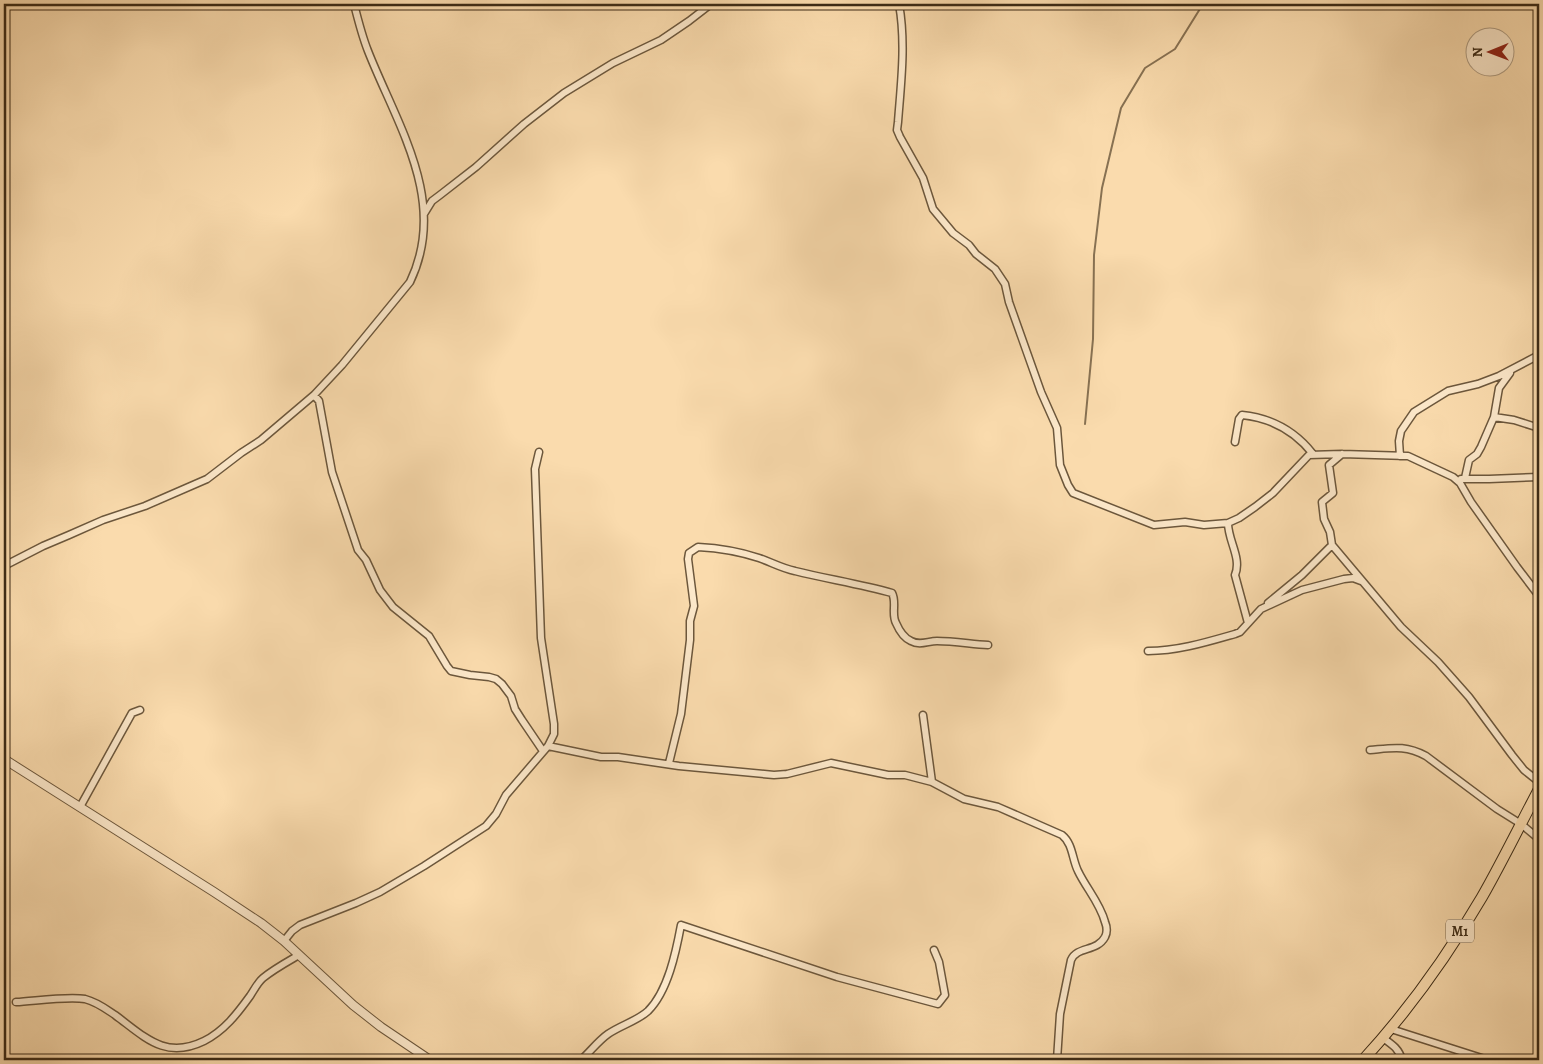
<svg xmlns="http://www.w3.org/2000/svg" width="1543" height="1064" font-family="Alegreya,serif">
<rect width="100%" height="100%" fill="#fadbad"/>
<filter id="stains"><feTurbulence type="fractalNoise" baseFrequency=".004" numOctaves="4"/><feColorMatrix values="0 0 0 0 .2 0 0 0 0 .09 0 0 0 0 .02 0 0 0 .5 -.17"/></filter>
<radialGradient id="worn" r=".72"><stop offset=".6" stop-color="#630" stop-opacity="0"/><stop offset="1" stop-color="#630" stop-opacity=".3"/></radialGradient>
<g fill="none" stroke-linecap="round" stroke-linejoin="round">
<!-- stream -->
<path stroke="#877152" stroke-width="2" d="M1085,424L1093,339L1094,255L1102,188L1121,108L1145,68L1175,49L1203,4"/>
<!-- minor casing -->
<g stroke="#6c573c" stroke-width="9">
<path id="minor" d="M899,4C906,43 901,83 898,122L897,130L900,137L923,178L933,209L953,233L969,245L976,254L995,269L1005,284L1009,302L1041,392L1057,428L1060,465L1068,485L1073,493L1154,525L1185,522L1204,525L1228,523L1239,518L1255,507L1273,493L1309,455L1342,454L1408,456L1453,477L1460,483L1471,502L1517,567L1539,596
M424,214L432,201L440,195L476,167L524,124L564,93L613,63L661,40L689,21L711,4
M314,395L319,401L332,472L358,550L366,560L380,590L393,607L429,636L447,666L451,671L470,675L489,677L496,679L502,684L511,696L515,709L522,720L543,751
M1494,417L1514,420L1539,428
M1235,442L1239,419L1242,415C1271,418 1295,431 1313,454
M1342,454L1329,465L1333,493L1322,502L1324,519L1330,532L1332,545L1401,627L1438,662L1469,697L1512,755L1524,770L1539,782
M1400,456L1399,441L1401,431L1414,412L1448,391L1478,384L1499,376L1539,355
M1465,478L1469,460L1477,454L1481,447L1494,417L1499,388L1510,373
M1461,479H1489L1539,477
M1228,523C1228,541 1242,558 1235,575L1248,623
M4,566L43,546L69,535L103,520L145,506L207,479L241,453L261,440L314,395L342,365L410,282C449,201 397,125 368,51C362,36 358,20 354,4
M1268,603L1302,575L1332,545
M1148,651C1178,651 1207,642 1235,634L1240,632L1261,609L1302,590L1344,579L1353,578L1361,581
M923,715L932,782
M548,746L601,757H618L679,766L774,775L787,774L831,763L888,775H905L932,782L964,799L998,807L1062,835C1073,844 1072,859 1078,871C1086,888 1100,903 1105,922C1107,927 1107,933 1105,937C1097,952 1077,946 1071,960L1060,1014L1057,1060
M1370,750C1393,748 1405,745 1426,756L1497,809L1521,824L1539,839
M669,763L681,714L690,640V621L694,606L688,559L689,553L698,547C717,548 741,552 759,558C771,562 781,568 795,571C827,579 860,584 892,593C897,602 891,614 896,623C899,630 904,638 911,641C920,646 928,641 937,641C954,641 971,644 988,645
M80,807L132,713L140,710
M284,941L292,931L300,925L356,903L380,892L424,866L486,826L496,814L506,795L548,746L554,734V724L541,638L535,469L539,452
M16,1002C35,1001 68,996 85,999C97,1002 106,1009 115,1015C145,1037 165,1060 204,1041C224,1031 237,1014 250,996C254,990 258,982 263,978C274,969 287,962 299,955
M1391,1029L1488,1060
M1383,1038C1393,1045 1399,1049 1402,1060
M581,1060C590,1052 598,1041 608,1034C621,1025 637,1021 648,1011C668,991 676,952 681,925L837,977L938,1004L945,995L939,962L934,950"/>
</g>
<!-- tertiary casing -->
<g stroke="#6c573c" stroke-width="10">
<path id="tertiary" d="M4,759L214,892L261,923L284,941L353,1005L381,1027L430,1060"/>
</g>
<!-- trunk casing -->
<g stroke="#3c2b16" stroke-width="12">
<path id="trunk" d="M1363,1060C1408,1011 1448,955 1482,897C1502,862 1520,825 1539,789"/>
</g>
<!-- minor -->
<use href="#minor" stroke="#fce8ca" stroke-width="6"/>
<!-- tertiary -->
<use href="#tertiary" stroke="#fce8ca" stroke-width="8"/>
<!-- trunk -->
<use href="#trunk" stroke="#fadbad" stroke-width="10"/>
</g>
<g text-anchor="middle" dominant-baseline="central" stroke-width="4" stroke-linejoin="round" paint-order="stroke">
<!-- shield labels -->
<rect fill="#fce8ca" stroke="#76644c" stroke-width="1" x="1446" y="919.5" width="28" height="23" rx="4"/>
<g font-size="14" font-weight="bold" fill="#3c2b16">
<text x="1460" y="931">M1</text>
</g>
</g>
<!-- margin -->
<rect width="1543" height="1064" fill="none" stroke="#fadbad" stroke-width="20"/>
<rect x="5" y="5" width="1533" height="1054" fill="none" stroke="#3c2b16" stroke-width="2.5"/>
<rect x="10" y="10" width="1523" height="1044" fill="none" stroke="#3c2b16"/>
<!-- north arrow -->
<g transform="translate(1490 52) rotate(269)"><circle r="24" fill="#fce8ca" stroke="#af9c82"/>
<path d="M0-4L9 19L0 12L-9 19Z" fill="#8f2418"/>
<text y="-8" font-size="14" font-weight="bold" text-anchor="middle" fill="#3c2b16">N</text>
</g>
<rect width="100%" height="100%" filter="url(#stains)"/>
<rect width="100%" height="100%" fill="url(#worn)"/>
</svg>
